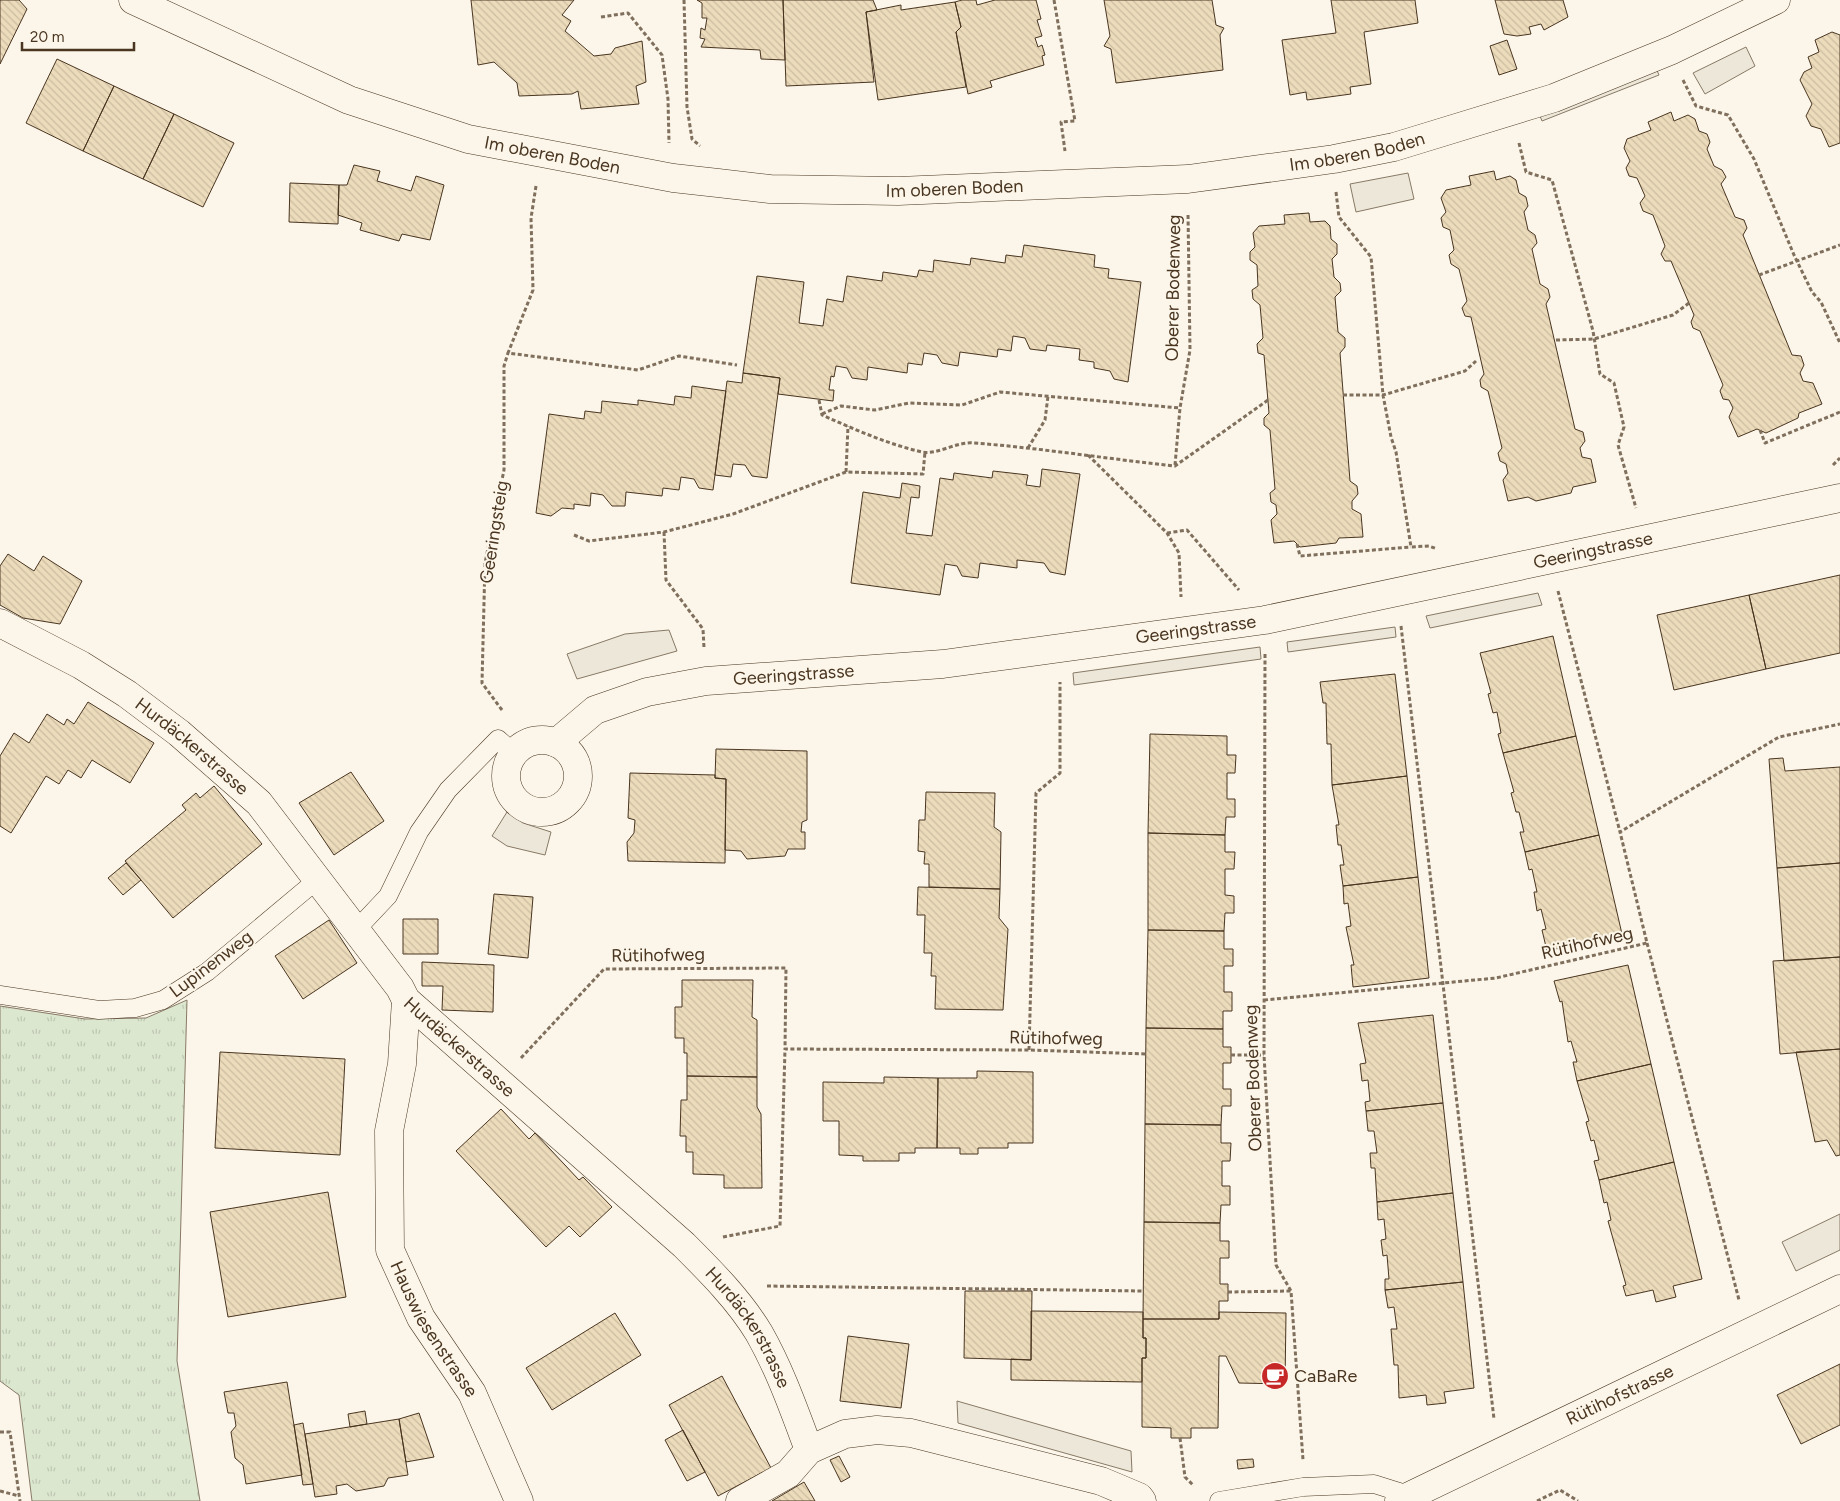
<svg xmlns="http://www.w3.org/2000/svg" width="1840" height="1501" font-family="Figtree,sans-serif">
<defs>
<pattern id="grass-tufts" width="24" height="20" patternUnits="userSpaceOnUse" patternTransform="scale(1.25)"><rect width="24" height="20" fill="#dce7d0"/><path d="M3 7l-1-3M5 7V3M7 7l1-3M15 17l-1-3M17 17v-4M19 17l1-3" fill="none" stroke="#bec7b2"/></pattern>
<pattern id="building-back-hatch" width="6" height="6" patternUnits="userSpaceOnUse" patternTransform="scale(1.25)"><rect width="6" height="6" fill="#ecdcbc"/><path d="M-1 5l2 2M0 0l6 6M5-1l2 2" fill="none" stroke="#ccbda1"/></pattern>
</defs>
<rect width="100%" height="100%" fill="#fbf6e9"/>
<!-- grass -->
<path fill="url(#grass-tufts)" stroke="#887966" d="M187,1000L177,1361L200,1501H32L19,1395L0,1381V1006L85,1019L146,1018Z"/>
<!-- parking -->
<path fill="#ede7d9" stroke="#887966" d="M1746,47L1755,66L1705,94L1693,73Z
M1655,66L1659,75L1542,121L1538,111Z
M1408,173L1414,199L1356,212L1350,184Z
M1538,593L1542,605L1430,628L1426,616Z
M1395,627L1396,637L1288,652L1287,642Z
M669,630L677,651L577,679L567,654L625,634Z
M1260,647L1261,659L1074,685L1073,673Z
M507,812L523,823L551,832L545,855L507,846L492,836Z
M1840,1214V1250L1796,1271L1782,1242Z
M957,1401L1131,1451L1132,1472L958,1423Z"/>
<!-- building -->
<path fill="url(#building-back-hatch)" stroke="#4a3520" d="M0,0H19L27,9L0,64Z
M471,0H574L562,15L571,21L565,31L594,56L611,54L615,48L642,41L646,82L636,86L639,104L581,109L578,91L572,94L519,96L517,83L494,62L478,65Z
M697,0H783L785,60L761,59L760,50L701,47L705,39L700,38L701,28L705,30L707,18H702V3Z
M783,0H873L877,10L866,12L874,82L786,86Z
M962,0H976L977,5L995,0H1036L1041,19L1037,20L1042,36L1035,38L1038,47L1042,45L1045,55L1042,56L1044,65L990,81L992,87L968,94L956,32L961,27L955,2Z
M1104,0H1212L1216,25L1224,28L1220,35L1223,70L1116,83L1111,49L1104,46L1110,36Z
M1331,0H1415L1418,23L1364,32L1371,84L1350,87L1351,94L1307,100L1306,92L1290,95L1282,40L1336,33Z
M1495,0H1563L1568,17L1544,30L1541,24L1529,27L1531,34L1517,36L1504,34Z
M955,2L961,27L956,32L966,87L878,100L866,12L901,5V10Z
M1832,32L1840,35V143L1829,147L1821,129L1811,126L1806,116L1812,104L1800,80L1804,72L1812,68L1808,57L1819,52L1815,40Z
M1507,40L1517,69L1499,75L1490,46Z
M57,59L114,86L83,151L26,123Z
M114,86L174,114L143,179L83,151Z
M1671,112L1674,121L1688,115L1695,119L1699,131L1707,134L1710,142L1707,149L1714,166L1722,170L1726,177L1721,184L1735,217L1744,220L1747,228L1743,235L1792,355L1801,356L1804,365L1800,373L1803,381L1813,383L1822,404L1799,413L1798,418L1766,433L1757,429L1738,437L1729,417L1733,408L1729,400L1723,399L1720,391L1723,385L1700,331L1693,328L1691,322L1694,315L1671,261H1665L1661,254L1665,246L1653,215L1643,211L1640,203L1645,196L1637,178L1629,176L1626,168L1630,161L1624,148L1627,139L1651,130L1648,122Z
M174,114L234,143L203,207L143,179Z
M354,165L380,171L377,181L411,191L416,176L444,185L430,240L402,234L399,241L360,230L362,223L338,215L339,185H347Z
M1494,171L1496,180L1510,176L1516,180L1519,193L1526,197L1528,206L1524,212L1528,230L1535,235L1537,243L1532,249L1540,284L1548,289L1550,297L1546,304L1575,429L1583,432L1585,441L1580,448L1582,457L1591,459L1596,482L1573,487L1571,493L1536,501L1528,497L1508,501L1503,480L1508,473L1506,464L1500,461L1498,453L1502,448L1488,391L1481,387L1480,380L1484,374L1471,317L1465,316L1462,308L1467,301L1459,269L1451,264L1449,255L1454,250L1450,230L1443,227L1441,218L1446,212L1441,198L1446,190L1471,185L1469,176Z
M290,183L339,185L338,224L289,222Z
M1309,213L1310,222L1325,221L1330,226L1331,239L1337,244V254L1332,259L1334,277L1340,283L1341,291L1335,297L1338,332L1345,338V347L1340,353L1350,481L1357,486L1358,494L1352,501V509L1361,514L1363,537L1339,538L1336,543L1300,547L1294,541L1274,543L1271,520L1277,514L1276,505L1271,502L1270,493L1275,489L1270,430L1264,425V418L1269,413L1264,355L1258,353L1257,344L1263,338L1260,305L1253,299L1252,290L1258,286L1257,265L1250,260V252L1255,247L1253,233L1259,226L1285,224L1284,215Z
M1024,245L1095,255L1094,267L1109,269L1108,278L1141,282L1128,382L1114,379L1110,371L1094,368V362L1079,360L1080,349L1047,345L1046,351L1030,349L1025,338L1013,336L1011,351L998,349L997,357L960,352L958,366L942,363L937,355L924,353L922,365L908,363L907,373L868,367L867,380L852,378L847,368L836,366L834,377L831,376L829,390H834L833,401L778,394L780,378L743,373L757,276L804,282L799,323L823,326L827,299L843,302L847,276L882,281L883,272L917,277L919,270L933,272L934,260L970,265L971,258L1005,263L1006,255L1022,257Z
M743,373L780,378L767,478L752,476L745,465L733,464L731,477L715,475L727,381L742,383Z
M692,386L726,391L713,490L699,488L694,479L681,477L679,490L663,488L662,496L626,492L625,506H612L603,495L591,493L590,506L574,504V509L562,508L551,516L536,513L549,414L584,419L585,411L601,413L602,401L638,405V400L674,405L675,396L691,398Z
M1042,469L1080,474L1065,575L1050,572L1044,563L1017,560V568L980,563L978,578L962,576L957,566L945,564L940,595L851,583L863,492L900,498L902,483L920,486L919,498L911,497L906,533L932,536L940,478L953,480L954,473L992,478L993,471L1028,475L1026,485L1040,487Z
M8,554L34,571L43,556L82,581L60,624L23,618L0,605V566Z
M1840,575V653L1766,669L1749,595Z
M1749,595L1766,669L1674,690L1657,615Z
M1553,636L1576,736L1503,753L1498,734L1501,733L1497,712L1493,713L1488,694L1491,693L1480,653Z
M1395,674L1407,776L1332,785L1331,744H1327L1326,703H1323L1320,682Z
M88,702L154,743L130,783L92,760L81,778L68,770L59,784L46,776L11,833L0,826V756L14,733L29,743L47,714L64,725L67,719L74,724Z
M1150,734L1227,736V755H1236L1235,773H1227V799H1235V817H1226L1225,835L1148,833Z
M1576,736L1599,835L1525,852L1520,832H1524L1519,812H1516L1511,793L1514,792L1503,753Z
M716,749L807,751V820L802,822L801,832H805V849H788L785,856L747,859L741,851L725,850L726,779L715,778Z
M1783,758L1785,771L1840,767V863L1777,868L1769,759Z
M351,772L384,821L334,855L299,803Z
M630,773L715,775V778L726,779L725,863L628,861L627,842L634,833L635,820L628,818Z
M1407,776L1418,877L1343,886L1340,865H1344L1341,845H1338L1336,825H1339L1332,785Z
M214,786L262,844L173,918L125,861L186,810L182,805L196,793L200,798Z
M926,792L995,793L994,827L1001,832L1000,889L929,887V864H924L925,852L918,851L919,820H925Z
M1148,833L1225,835V852H1235L1234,869H1225V895L1234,896V913H1225L1224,931L1148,930Z
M1599,835L1622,934L1547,951L1542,930L1546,929L1541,909L1537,911L1534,892H1537L1532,869L1529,870L1525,852Z
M126,863L141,880L123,895L108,878Z
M1840,863V957L1784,961L1777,868Z
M1418,877L1429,978L1353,987L1351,965H1354L1346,927L1351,926L1348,903L1344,904L1343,886Z
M918,887L1000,889L999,918L1008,929L1003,1010L935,1009L936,976H931L932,953H924L925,915H917Z
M494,894L533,897L528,958L488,954Z
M403,919H438V954H403Z
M329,920L357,963L303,999L275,956Z
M1148,930L1224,931V949H1233V966H1224V992H1232V1011H1223V1029L1146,1028Z
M1840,957V1049L1780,1054L1773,961Z
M422,962L494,965L493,1012L442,1010L443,986H422Z
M1628,965L1651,1064L1577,1081L1573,1062H1577L1571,1041L1568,1042L1562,1001L1560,1002L1554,981Z
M682,980H753L752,1017L757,1020V1077L687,1076V1053H684V1038H675V1007H682Z
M1433,1015L1443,1103L1366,1111L1365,1102L1370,1101L1368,1080L1362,1081L1360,1064L1366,1063L1358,1023Z
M1146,1028L1223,1029V1047H1231V1063H1223V1089H1231V1106H1222L1221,1125L1145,1124Z
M1840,1049V1155L1836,1156L1827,1140L1815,1142L1796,1052Z
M220,1052L345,1059L340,1155L215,1148Z
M1651,1064L1674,1162L1599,1180L1594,1161L1599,1160L1594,1140L1591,1141L1586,1122L1589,1121L1577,1081Z
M977,1071L1033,1072V1143H1008V1148H978V1154H960V1148H937L938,1078H977Z
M687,1076L757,1077V1107L761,1114L762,1188H724V1175L693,1174V1152H686V1136H680L681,1100H687Z
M884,1077L938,1078L937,1148H915V1153H899V1161H863V1156L839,1155V1121H823V1082L884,1083Z
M1443,1103L1453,1193L1377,1202L1375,1168H1371L1370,1153H1377L1374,1131H1368L1366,1111Z
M501,1109L529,1139L535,1133L579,1180L583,1177L612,1207L580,1237L569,1226L546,1247L456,1151Z
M1145,1124L1221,1125V1143H1231L1230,1161H1222V1186H1230V1205H1221L1220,1223L1144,1222Z
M1674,1162L1702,1279L1673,1286L1676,1297L1656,1302L1653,1290L1626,1296L1623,1286L1626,1285L1608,1221L1611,1220L1607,1202L1604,1203L1599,1180Z
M328,1192L346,1297L228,1317L210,1212Z
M1453,1193L1463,1282L1385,1290V1279H1389L1387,1255L1383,1256L1381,1240L1386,1239L1384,1219L1378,1220L1377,1202Z
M1144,1222L1220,1223V1241H1229V1258H1220V1284H1228V1301H1219V1319H1143Z
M1463,1282L1474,1388L1444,1392L1446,1403L1427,1405L1426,1395L1399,1398L1398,1365H1394L1391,1329H1397L1394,1307L1388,1308L1385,1290Z
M965,1291H1032L1031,1360L964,1358Z
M1031,1311L1143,1312V1338H1146V1358H1142V1382L1011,1380V1359L1031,1360Z
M1219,1312L1286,1313L1285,1384L1239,1383L1226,1356H1219L1218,1428H1191V1438H1171V1428L1142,1427V1358H1146V1338H1143V1319H1219Z
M615,1313L641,1355L552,1410L526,1368Z
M848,1336L909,1344L901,1408L840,1401Z
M1840,1364V1425L1801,1444L1777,1395Z
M722,1376L771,1468L718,1496L669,1405Z
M287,1382L302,1475L246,1484L243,1465L235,1458L231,1432L236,1426L234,1413H228L224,1392Z
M365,1411L367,1424L350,1427L348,1414Z
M419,1413L434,1457L406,1462L399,1419Z
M399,1419L408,1475L388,1478L384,1486L356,1491L347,1484L336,1486L337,1494L315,1497L305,1434Z
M303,1423L313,1484L303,1485L294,1425Z
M683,1430L705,1472L687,1481L665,1440Z
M839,1456L850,1477L841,1482L830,1460Z
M1253,1459L1254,1467L1238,1469L1237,1460Z
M804,1482L815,1501H772Z"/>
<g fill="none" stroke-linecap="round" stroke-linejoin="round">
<!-- service casing -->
<g stroke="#4a3520" stroke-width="19">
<path id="service" d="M355,931L388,896L419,832L448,790L498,739L514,753
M0,995L99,1010L135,1008L163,1000L207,972L317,880
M1219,1501L1303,1487L1374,1484L1409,1495"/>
</g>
<!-- minor casing -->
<g stroke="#4a3520" stroke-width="29">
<g id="minor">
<path id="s1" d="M133,0L349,100L468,139L673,178L718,183L770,189L898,191L1188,179L1334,159L1394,147L1554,98L1672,50L1776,0"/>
<path id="s2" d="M0,623L81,665L127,694L179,733L259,803L400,988L406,1000L684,1245C711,1272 739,1300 759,1333C780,1370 794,1410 809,1450"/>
<circle cx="542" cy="776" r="36"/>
<path id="s3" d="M556,743L595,710L647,692L706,681L943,664L1265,620L1840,498"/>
<path id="s4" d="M406,1000L402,1064L389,1131L390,1250L421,1318L472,1393L519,1501"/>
<path d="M740,1501L788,1474L809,1450L845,1434L877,1430L911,1433L1101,1481L1139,1497L1142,1501"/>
<path id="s5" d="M1399,1501L1840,1289"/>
</g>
</g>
<!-- path -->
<path stroke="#7f6f5c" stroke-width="3" stroke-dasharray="4 2.5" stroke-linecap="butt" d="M684,0L687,107L692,139L700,146
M1054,0L1075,121L1061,122L1065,151
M601,17L628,13L662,55L668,99L669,143
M1683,80L1696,106L1728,115L1754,159L1794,255L1812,292L1821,302L1840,343
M1519,143L1526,172L1552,180L1593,331L1600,374L1614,383L1624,427L1618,445L1636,508
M536,186L531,218L533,290L508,353L638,370L679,356L737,365
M1336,192L1339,217L1371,257L1383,395L1391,437L1396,452L1411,547L1429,546L1437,549
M1759,275L1840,245
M1556,340L1594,339L1673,315L1689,303
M1343,395H1383L1465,371L1476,361
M819,400L822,415C854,429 887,444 922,452C938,455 957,441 974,443C1041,448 1108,459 1175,466L1268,400
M822,414L841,406L875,410L909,403L962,405L1000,392L1180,408
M1760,430L1765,443L1840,412
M1028,448L1045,420L1048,396
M1088,455L1167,533L1179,553L1181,597
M1175,465L1180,408L1190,350L1188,213
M1833,465L1840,458
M846,472L848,426
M664,532L666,580L703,629L704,648
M1167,533L1187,530L1239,590
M574,535L589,541L664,532L733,514L846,472L923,474L925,452
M1297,544L1300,556L1411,547
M1558,591L1620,832
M1401,626L1494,1419
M1265,654L1264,1055L1276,1265L1291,1291L1303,1460
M502,710L482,683L485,563L504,470V366L508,353
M1647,943L1739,1300
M1264,1000L1496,978L1647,943L1620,832L1779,737L1840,724
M1029,1050L1036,793L1060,773V682
M1231,1055H1264
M521,1058L604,969L786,968L785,1049
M723,1237L780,1226L785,1049L1029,1050L1146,1054
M767,1286L1143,1291
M1228,1292L1291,1291
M0,1432H10L20,1501
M1180,1438L1185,1477L1194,1486
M0,1491L19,1496
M1537,1501L1560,1490L1578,1501"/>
<!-- service -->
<use href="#service" stroke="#fbf6e9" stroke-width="18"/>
<!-- minor -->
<use href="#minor" stroke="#fbf6e9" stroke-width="28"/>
</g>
<!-- icons -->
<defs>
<g id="cafe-disc" transform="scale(1.4375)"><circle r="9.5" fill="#c62828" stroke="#fbf6e9"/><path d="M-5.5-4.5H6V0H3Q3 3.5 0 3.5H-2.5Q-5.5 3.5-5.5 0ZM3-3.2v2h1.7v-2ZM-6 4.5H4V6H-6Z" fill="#fff"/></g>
</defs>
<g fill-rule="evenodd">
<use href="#cafe-disc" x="1275" y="1376"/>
</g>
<g text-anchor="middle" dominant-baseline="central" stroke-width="4" stroke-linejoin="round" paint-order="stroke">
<!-- street labels -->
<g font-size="18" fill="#4a3520" stroke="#fbf6e9">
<text stroke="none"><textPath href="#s1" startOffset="1259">Im oberen Boden</textPath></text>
<text stroke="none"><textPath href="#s1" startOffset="449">Im oberen Boden</textPath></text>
<text stroke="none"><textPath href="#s1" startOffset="854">Im oberen Boden</textPath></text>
<text transform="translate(1173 288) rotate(-89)">Oberer Bodenweg</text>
<text transform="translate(494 532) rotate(-81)">Geeringsteig</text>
<text stroke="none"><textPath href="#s3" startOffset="1064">Geeringstrasse</textPath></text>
<text stroke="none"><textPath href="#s3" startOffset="659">Geeringstrasse</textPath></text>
<text stroke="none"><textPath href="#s3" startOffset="254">Geeringstrasse</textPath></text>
<text stroke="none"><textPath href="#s2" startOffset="229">Hurdäckerstrasse</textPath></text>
<text transform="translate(1587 943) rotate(-13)">Rütihofweg</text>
<text transform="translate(658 955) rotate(-1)">Rütihofweg</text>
<text transform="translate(211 964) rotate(-37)">Lupinenweg</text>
<text transform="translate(1056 1038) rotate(1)">Rütihofweg</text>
<text stroke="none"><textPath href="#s2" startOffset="634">Hurdäckerstrasse</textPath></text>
<text transform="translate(1253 1078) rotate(-92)">Oberer Bodenweg</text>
<text stroke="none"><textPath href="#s4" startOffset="342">Hauswiesenstrasse</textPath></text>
<text stroke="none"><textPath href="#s2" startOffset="1039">Hurdäckerstrasse</textPath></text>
<text stroke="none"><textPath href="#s5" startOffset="245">Rütihofstrasse</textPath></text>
</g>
<!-- poi labels -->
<g font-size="18" fill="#4a3520" stroke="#fbf6e9" text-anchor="start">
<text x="1294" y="1376">CaBaRe</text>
</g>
</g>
<!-- scale -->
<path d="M22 42v8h112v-8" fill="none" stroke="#4a3520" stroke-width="2.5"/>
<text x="30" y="42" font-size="15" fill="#4a3520" stroke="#fbf6e9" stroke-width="4" paint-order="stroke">20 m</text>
</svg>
